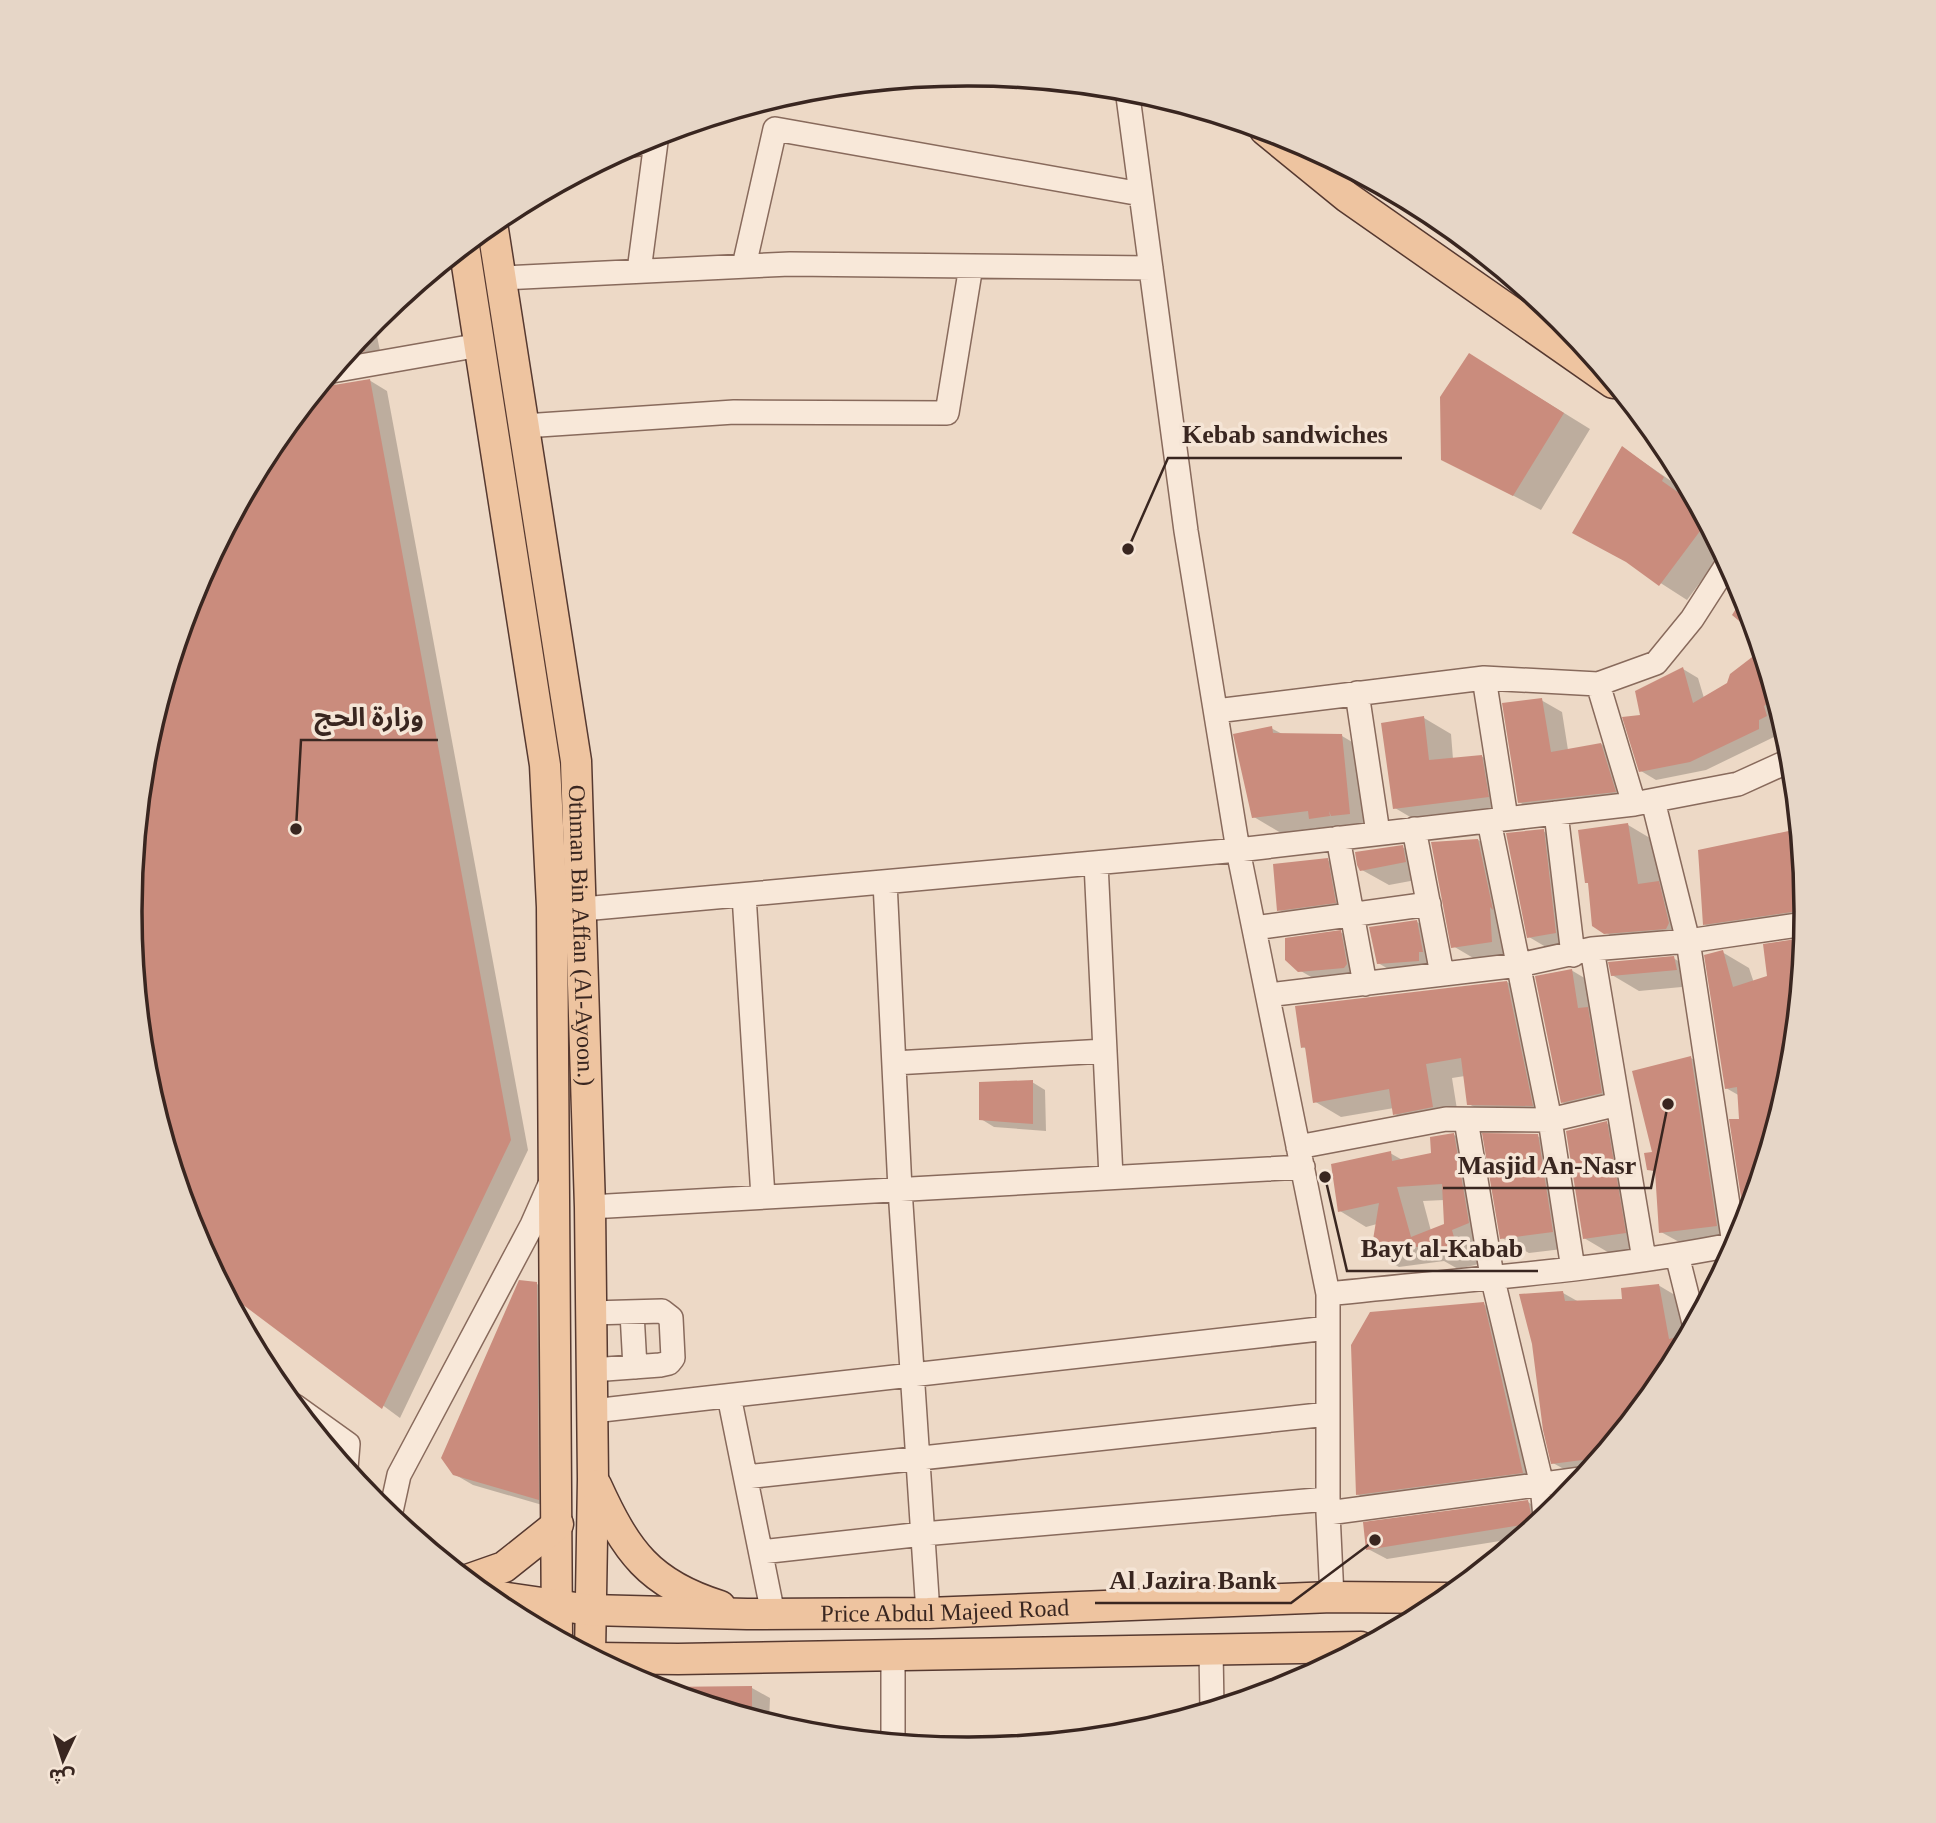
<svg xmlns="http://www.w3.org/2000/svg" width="1936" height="1823" font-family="'Times New Roman','Noto Sans Arabic',serif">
<rect width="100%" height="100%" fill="#edd9c6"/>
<!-- shadow -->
<path fill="#0003" fill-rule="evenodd" d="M374,321L382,361L341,369L335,386L369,380L387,391L528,1150L400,1418L224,1288L194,1232L146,1075L130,911L146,748L271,446Z
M1496,371L1590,429L1541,510L1443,459Z
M1623,448L1690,494L1688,498L1695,503L1722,553L1687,600L1631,564Z
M1756,656L1763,660L1780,714L1781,724L1774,728V737L1706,770L1656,780L1641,771L1642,716L1683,669L1698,678L1704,698L1728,684Z
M1541,700L1562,712L1568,750L1601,744L1621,756L1635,803L1540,814L1519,802Z
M1424,718L1451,734L1453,759L1481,756L1509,772L1515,812L1422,824L1395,808Z
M1271,728L1284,735L1342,736L1369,752L1376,828L1337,833L1327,827L1281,833L1254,817Z
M1628,825L1655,841L1662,885L1685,898L1695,939L1633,948L1605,932Z
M1543,831L1570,847L1581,949L1556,953L1529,937Z
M1798,831L1806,912L1804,929L1731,939L1704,924Z
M1478,840L1505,856L1518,957L1480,962L1453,946Z
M1402,847L1430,862L1432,877L1389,885L1362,870Z
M1327,860L1354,876L1362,918L1306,925L1279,910Z
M1417,922L1444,937L1450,966L1406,979L1378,963Z
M1340,932L1368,948L1371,983L1327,986L1299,970Z
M1803,940L1790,1075L1746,1219L1740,1096L1726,1088L1722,952L1749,968L1754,983L1769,978L1765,946Z
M1673,958L1701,974L1703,985L1639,991L1612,975Z
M1571,970L1598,986L1628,1108L1589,1118L1562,1102Z
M1507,982L1534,998L1559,1120H1496L1469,1104L1465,1076L1452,1078L1459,1122L1422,1129L1395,1114L1394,1108L1341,1117L1314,1101L1307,1049L1302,1047Z
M1691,1058L1711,1070L1737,1237L1681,1243L1661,1232L1657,1173L1649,1169Z
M1032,1082L1045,1090L1046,1131L994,1127L981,1119Z
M1606,1123L1633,1138L1652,1248L1611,1254L1584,1238Z
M1454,1135L1481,1151L1483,1263L1458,1269L1444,1261L1399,1267L1372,1251L1377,1224L1366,1227L1340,1211L1390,1153L1404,1161L1433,1154ZM1444,1200L1445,1225L1431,1231L1423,1201Z
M1537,1136L1565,1151L1579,1247L1529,1253L1502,1238Z
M537,1284L554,1294L556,1509L473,1485L454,1474Z
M1658,1285L1685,1301L1691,1329L1665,1377L1580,1478L1553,1463L1563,1293L1579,1302L1624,1301Z
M1483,1304L1511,1320L1549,1488L1384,1510L1357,1494Z
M1567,1496L1560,1504L1559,1505V1498Z
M1528,1502L1547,1515L1519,1538L1387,1559L1368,1549Z
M752,1688L770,1698L769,1723L657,1689Z"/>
<!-- building -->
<path fill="#ca8c7d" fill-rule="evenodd" d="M362,336L365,351L347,354Z
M1469,353L1564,413L1513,496L1441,460L1440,397Z
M370,379L511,1140L382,1409L226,1292L194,1232L146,1075L130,911L146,748L194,590L271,446L324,382L334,385Z
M1622,446L1664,477L1662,481L1696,505L1706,523L1659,586L1626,562L1572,533Z
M1744,596L1749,613L1756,635L1732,615Z
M1760,651L1775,699L1764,706L1767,716L1759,720V729L1690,762L1639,772L1622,717L1640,715L1635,691L1683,667L1693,703L1727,683L1730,674Z
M1542,698L1551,752L1601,743L1616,792L1518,803L1502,703Z
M1424,716L1429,760L1482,755L1489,797L1393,809L1381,723Z
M1272,726L1273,733L1342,734L1350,814L1331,816L1329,811L1330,816L1309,819L1308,811L1252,818L1233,734Z
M1628,823L1638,884L1659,881L1669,923L1666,929L1604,934L1592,926L1588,883H1585L1578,830Z
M1544,829L1556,933L1527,938L1506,833Z
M1798,829L1806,910L1703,925L1698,850Z
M1478,839L1493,910L1490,907L1492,942L1451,948L1431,842Z
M1403,845L1406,862L1360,871L1357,865L1355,852Z
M1328,858L1336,903L1277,911L1273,864Z
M1417,920L1423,952H1419V961L1377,964L1369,927Z
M1341,930L1347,964L1344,968L1298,972L1285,960V938Z
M1803,938L1790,1075L1776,1081L1780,1106L1745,1223L1729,1119H1739L1737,1087L1725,1089L1704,955L1723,950L1733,987L1767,976L1763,944Z
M1674,956L1677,970L1611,976L1608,962Z
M1572,969L1578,1008L1588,1007L1602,1093L1561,1103L1535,976Z
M1507,981L1533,1106L1467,1105L1461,1058L1426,1064L1433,1107L1393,1115L1389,1089L1313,1103L1305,1047L1301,1048L1295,1006Z
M1691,1056L1717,1226L1659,1233L1655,1171L1647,1170L1644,1153L1652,1152L1632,1071Z
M1033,1080V1124L979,1120V1082Z
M1607,1121L1626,1233L1583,1239L1566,1131Z
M1454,1133L1469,1223L1452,1230L1457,1248L1429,1255L1425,1246L1371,1252L1379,1203L1338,1212L1331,1164L1391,1151L1392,1161L1431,1153L1430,1137ZM1442,1184L1444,1224L1411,1237L1397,1187Z
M1482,1133L1538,1134L1553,1232L1500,1239Z
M519,1280L537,1282L539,1500L453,1475L441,1458Z
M1659,1284L1669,1339L1678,1337L1680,1349L1665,1377L1598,1458L1551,1464L1543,1430L1532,1344L1519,1294L1563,1291L1565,1301L1622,1299L1621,1288Z
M1484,1302L1523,1473L1356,1495L1351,1345L1370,1312Z
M1528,1500L1533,1523L1366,1550L1363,1522Z
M752,1686V1718L663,1690V1687Z"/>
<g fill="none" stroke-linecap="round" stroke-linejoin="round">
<!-- minor casing -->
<g stroke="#886a5c" stroke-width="26">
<path id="minor" d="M1127,89L1186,531L1238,850L1328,1294V1513L1332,1597
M633,145L656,141
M744,266L775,129L1141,194
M639,271L657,134
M501,278L790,264L1151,268
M332,371L480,345
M524,426L734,412L947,413L971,266
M1484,678L1506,818
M1598,684L1634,804
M1357,693L1378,833
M1216,711L1484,678L1598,684L1656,663L1692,619L1728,563
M1653,801L1688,941L1805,924
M1556,813L1573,955
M1489,821L1550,1120L1573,1269
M1414,829L1442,974
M1338,838L1365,984
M1096,863L1111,1177
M885,882L900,1189L928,1613
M744,895L763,1197
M583,909L1238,850L1634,804L1738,784L1791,760
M1254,928L1429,904
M1592,949L1644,1259
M1268,995L1519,965L1592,949L1688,941L1734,1244
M894,1063L1105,1051
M1466,1120L1492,1276L1542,1485L1545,1517
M1298,1147L1446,1119L1550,1120L1618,1104
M590,1207L1303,1167
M1677,1255L1694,1323
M1328,1294C1464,1279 1602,1271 1736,1244
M591,1313L662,1311L671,1318L673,1358L669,1363L660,1365L592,1370
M632,1313L635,1367
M729,1396L773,1614
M295,1406L348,1444L346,1468
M593,1411L1328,1328
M746,1477L1328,1414
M1328,1513L1581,1479
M390,1516L399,1475L532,1225L551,1182
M761,1552L923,1534L1328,1499
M1211,1650L1212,1709
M893,1656V1742"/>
</g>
<!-- major casing -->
<g stroke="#563930" stroke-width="33">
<g id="major">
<path d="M1265,130L1347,197L1613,383"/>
<path id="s1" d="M492,223L576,761L590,1207L593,1479L590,1655"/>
<path d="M464,246L545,765L552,907L557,1637"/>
<path d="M596,1485C626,1551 649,1584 720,1606"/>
<path d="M467,1580L504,1567L558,1524"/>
<path id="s2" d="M486,1595L590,1610L747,1614L928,1613L1332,1597L1446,1598"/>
<path d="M595,1658L678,1659L1361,1647"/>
</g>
</g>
<!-- minor -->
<use href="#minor" stroke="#f8e8d9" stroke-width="23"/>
<!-- major -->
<use href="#major" stroke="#eec4a0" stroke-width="30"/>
</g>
<g text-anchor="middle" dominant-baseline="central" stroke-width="7" stroke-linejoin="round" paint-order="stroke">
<!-- street labels -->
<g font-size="24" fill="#392620" stroke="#f5e5d6">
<text stroke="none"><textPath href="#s1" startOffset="719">Othman Bin Affan (Al-Ayoon.)</textPath></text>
<text stroke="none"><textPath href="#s2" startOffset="460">Price Abdul Majeed Road</textPath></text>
</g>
</g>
<!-- crop -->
<path d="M0 0H1936V1823H0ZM967 86H969A825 825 0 0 1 1794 911V912A825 825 0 0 1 969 1737H967A825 825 0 0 1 142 912V911A825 825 0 0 1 967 86Z" fill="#e6d6c7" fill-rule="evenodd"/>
<path fill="none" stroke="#392620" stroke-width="3.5" d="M967 86H969A825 825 0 0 1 1794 911V912A825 825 0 0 1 969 1737H967A825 825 0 0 1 142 912V911A825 825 0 0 1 967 86Z"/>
<!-- callouts -->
<path fill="none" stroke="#392620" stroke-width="2.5" d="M1128 549L1168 458H1402M296 829L301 740H438M1668 1104L1651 1188H1443M1325 1177L1347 1271H1538M1375 1540L1291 1603H1095"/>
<g fill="#392620" stroke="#f5e5d6" stroke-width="2.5">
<circle cx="1128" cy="549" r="7"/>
<circle cx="296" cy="829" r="7"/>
<circle cx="1668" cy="1104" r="7"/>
<circle cx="1325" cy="1177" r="7"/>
<circle cx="1375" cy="1540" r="7"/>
</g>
<g font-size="26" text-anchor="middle" font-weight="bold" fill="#392620" stroke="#f5e5d6" stroke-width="7" stroke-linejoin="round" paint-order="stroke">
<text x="1285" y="443">Kebab sandwiches</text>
<text x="369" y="726">وزارة الحج</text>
<text x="1547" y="1174">Masjid An-Nasr</text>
<text x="1442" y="1257">Bayt al-Kabab</text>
<text x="1193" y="1589">Al Jazira Bank</text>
</g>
<!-- north arrow -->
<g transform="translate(63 1760) rotate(184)" stroke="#f5e5d6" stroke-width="5" paint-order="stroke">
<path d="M0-5L12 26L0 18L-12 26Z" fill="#392620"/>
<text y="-10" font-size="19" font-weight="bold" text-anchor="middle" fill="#392620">ش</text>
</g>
</svg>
